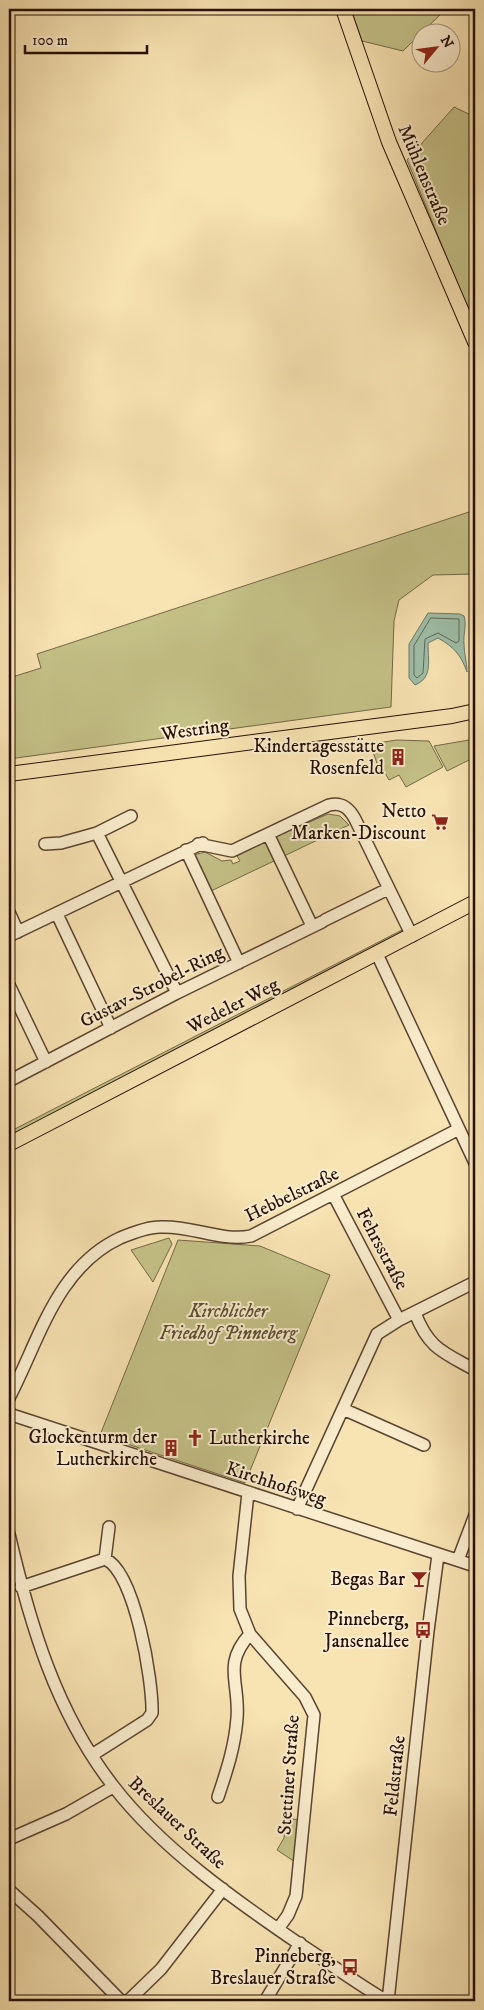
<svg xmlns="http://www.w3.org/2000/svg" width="484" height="2010" font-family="'IM FELL DW Pica',serif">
<rect width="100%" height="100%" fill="#f8e3b2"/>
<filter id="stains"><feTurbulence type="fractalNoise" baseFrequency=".004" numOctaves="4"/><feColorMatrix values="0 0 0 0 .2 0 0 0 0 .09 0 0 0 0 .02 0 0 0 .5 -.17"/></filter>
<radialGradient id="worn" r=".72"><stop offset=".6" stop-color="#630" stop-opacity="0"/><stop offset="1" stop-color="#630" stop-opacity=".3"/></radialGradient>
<!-- green -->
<path fill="#c4c187" stroke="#746846" d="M351,9H446L403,51L362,41Z
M454,107L475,117V326L407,160Z
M475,510V574L433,575L399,600L394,621L391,707L9,759V678L41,668L37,654Z
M475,739V757L447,771L434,746Z
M397,740L429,741L443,767L406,787L399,775L389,780L385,773L381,774L370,744Z
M328,814L340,816L349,825L284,856L275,837Z
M267,841L276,860L211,891L194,855L205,852L222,861L231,860L233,864L240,861L237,856Z
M402,930L403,932L9,1137V1132Z
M169,1238L172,1244L153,1282L131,1250Z
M178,1240L260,1246L330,1275L245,1483L100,1435Z
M286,1818L299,1820L295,1862L277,1850L284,1838Z"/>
<!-- water -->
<path fill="#9ebea8" stroke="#6e7867" d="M428,613L460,614L464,616C467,625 463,634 464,644C464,654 467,662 467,672C461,655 454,647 438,638L428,643C428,660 433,678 415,685L409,678V644Z"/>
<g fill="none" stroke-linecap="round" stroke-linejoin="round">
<!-- shore -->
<path stroke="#626657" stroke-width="1" d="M431,618L459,619V641L456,643L438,633L425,639L423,673L417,678L414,675V646Z"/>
<!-- minor casing -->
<g stroke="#5a4431" stroke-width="14">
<path id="minor" d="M97,833L131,816
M269,836L312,926
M45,844L61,843L97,833L177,993
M198,844L232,851L329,805C342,802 349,808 355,819L412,936
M186,850L239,963
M9,912L18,932
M57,914L111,1028
M325,920L388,889
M9,936L203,843
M377,954L475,1163
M9,985L46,1062
M9,1081L177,993L322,922
M333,1194L399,1320
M415,1313C429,1349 443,1352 475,1370
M9,1398C39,1341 56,1268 120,1238C132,1233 147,1227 160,1227C191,1225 221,1242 251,1236L459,1129
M343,1409L424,1445
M9,1414L475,1566
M248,1493L239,1576L240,1609L250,1634L305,1697L314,1715L296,1896L288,1915L278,1929
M297,1509L377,1334L399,1320L475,1282
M9,1534C30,1624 56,1713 114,1787C161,1848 235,1900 298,1943C328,1962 356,1983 387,2001
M105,1559L109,1527
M458,1560L475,1515
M21,1587L105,1559C135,1571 153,1682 152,1713L147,1720L92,1755
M218,1797C227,1770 235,1746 237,1718C240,1682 222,1665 250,1634
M9,1839L66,1814L113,1787
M9,1890L38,1916L121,2001
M128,2001L161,1969L223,1889
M265,2001L300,1943
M388,2001L428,1631L438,1555"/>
</g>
<!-- major casing -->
<g stroke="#250f06" stroke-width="16">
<path id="major" d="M343,9L389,142L475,342
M9,774L452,716L475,711
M9,1144L475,902"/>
</g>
<!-- minor -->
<use href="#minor" stroke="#faedcd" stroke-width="11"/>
<!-- major -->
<use href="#major" stroke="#f8e3b2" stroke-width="14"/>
</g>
<!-- icons -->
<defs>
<g id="building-bare" transform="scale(1.35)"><path d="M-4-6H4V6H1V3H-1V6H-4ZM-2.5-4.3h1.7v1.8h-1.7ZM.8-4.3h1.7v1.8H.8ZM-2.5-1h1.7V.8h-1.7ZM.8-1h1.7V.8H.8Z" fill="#8f2418" stroke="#faedcd" stroke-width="2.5" paint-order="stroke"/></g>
<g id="supermarket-bare" transform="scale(1.35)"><path d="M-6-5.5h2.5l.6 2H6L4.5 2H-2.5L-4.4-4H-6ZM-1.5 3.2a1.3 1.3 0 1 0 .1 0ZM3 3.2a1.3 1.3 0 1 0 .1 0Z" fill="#8f2418" stroke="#faedcd" stroke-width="2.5" paint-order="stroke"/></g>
<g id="church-bare" transform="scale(1.35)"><path d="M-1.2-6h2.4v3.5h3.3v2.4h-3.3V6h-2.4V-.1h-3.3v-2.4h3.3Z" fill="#8f2418" stroke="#faedcd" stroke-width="2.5" paint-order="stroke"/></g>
<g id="bar-bare" transform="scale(1.35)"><path d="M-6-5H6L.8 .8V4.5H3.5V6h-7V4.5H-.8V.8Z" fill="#8f2418" stroke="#faedcd" stroke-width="2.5" paint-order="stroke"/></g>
<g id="bus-bare" transform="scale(1.35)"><path d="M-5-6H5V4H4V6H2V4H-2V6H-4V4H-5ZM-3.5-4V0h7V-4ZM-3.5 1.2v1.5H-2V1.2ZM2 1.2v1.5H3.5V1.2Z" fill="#8f2418" stroke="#faedcd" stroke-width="2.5" paint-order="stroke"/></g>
</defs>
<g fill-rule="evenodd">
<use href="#building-bare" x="398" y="757"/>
<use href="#supermarket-bare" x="440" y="822"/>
<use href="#church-bare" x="195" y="1438"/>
<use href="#building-bare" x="171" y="1448"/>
<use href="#bar-bare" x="419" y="1579"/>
<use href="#bus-bare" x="423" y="1630"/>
<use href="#bus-bare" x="350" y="1967"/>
</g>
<g text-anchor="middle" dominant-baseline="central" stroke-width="4" stroke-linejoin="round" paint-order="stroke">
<!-- street labels -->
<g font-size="19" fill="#250f06" stroke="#faedcd">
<text transform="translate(424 175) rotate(67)">Mühlenstraße</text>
<text transform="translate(195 730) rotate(-8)">Westring</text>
<text transform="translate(152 987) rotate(-27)">Gustav-Strobel-Ring</text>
<text transform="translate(233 1006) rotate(-27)">Wedeler Weg</text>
<text transform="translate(292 1195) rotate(-26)">Hebbelstraße</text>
<text transform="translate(382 1249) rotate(62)">Fehrsstraße</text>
<text transform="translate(276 1484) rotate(18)">Kirchhofsweg</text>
<text transform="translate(289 1775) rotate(-86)">Stettiner Straße</text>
<text transform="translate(395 1776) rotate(-84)">Feldstraße</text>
<text transform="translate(177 1823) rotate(43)">Breslauer Straße</text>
</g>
<!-- poi labels -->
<g font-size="19" fill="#250f06" stroke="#faedcd" text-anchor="end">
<text x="384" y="746">Kindertagesstätte<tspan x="384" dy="22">Rosenfeld</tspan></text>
<text x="426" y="811">Netto<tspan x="426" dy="22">Marken-Discount</tspan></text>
<text x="157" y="1437">Glockenturm der<tspan x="157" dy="22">Lutherkirche</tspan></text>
<text x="209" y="1438" text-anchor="start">Lutherkirche</text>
<text x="405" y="1579">Begas Bar</text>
<text x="409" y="1619">Pinneberg,<tspan x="409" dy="22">Jansenallee</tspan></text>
<text x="336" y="1956">Pinneberg,<tspan x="336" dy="22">Breslauer Straße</tspan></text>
</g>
<!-- park labels -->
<g font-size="19" font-style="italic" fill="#5d4d33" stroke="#faedcd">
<text x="228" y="1311">Kirchlicher<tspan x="228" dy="22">Friedhof Pinneberg</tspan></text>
</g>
</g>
<!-- margin -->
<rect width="484" height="2010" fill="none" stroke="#f8e3b2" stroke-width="30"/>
<rect x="10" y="10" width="464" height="1990" fill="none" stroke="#250f06" stroke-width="2.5"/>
<rect x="15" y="15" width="454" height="1980" fill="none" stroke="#250f06"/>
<!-- north arrow -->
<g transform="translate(436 48) rotate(61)"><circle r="24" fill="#faedcd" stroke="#a5947d"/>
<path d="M0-4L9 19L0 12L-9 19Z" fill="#8f2418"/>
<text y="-8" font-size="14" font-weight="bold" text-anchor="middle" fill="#250f06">N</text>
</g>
<!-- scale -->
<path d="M25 45v8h122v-8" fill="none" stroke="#250f06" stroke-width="2.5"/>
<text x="32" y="45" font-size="15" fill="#250f06" stroke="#faedcd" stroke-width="4" paint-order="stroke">100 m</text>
<rect width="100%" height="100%" filter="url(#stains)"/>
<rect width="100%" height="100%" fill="url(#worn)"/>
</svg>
